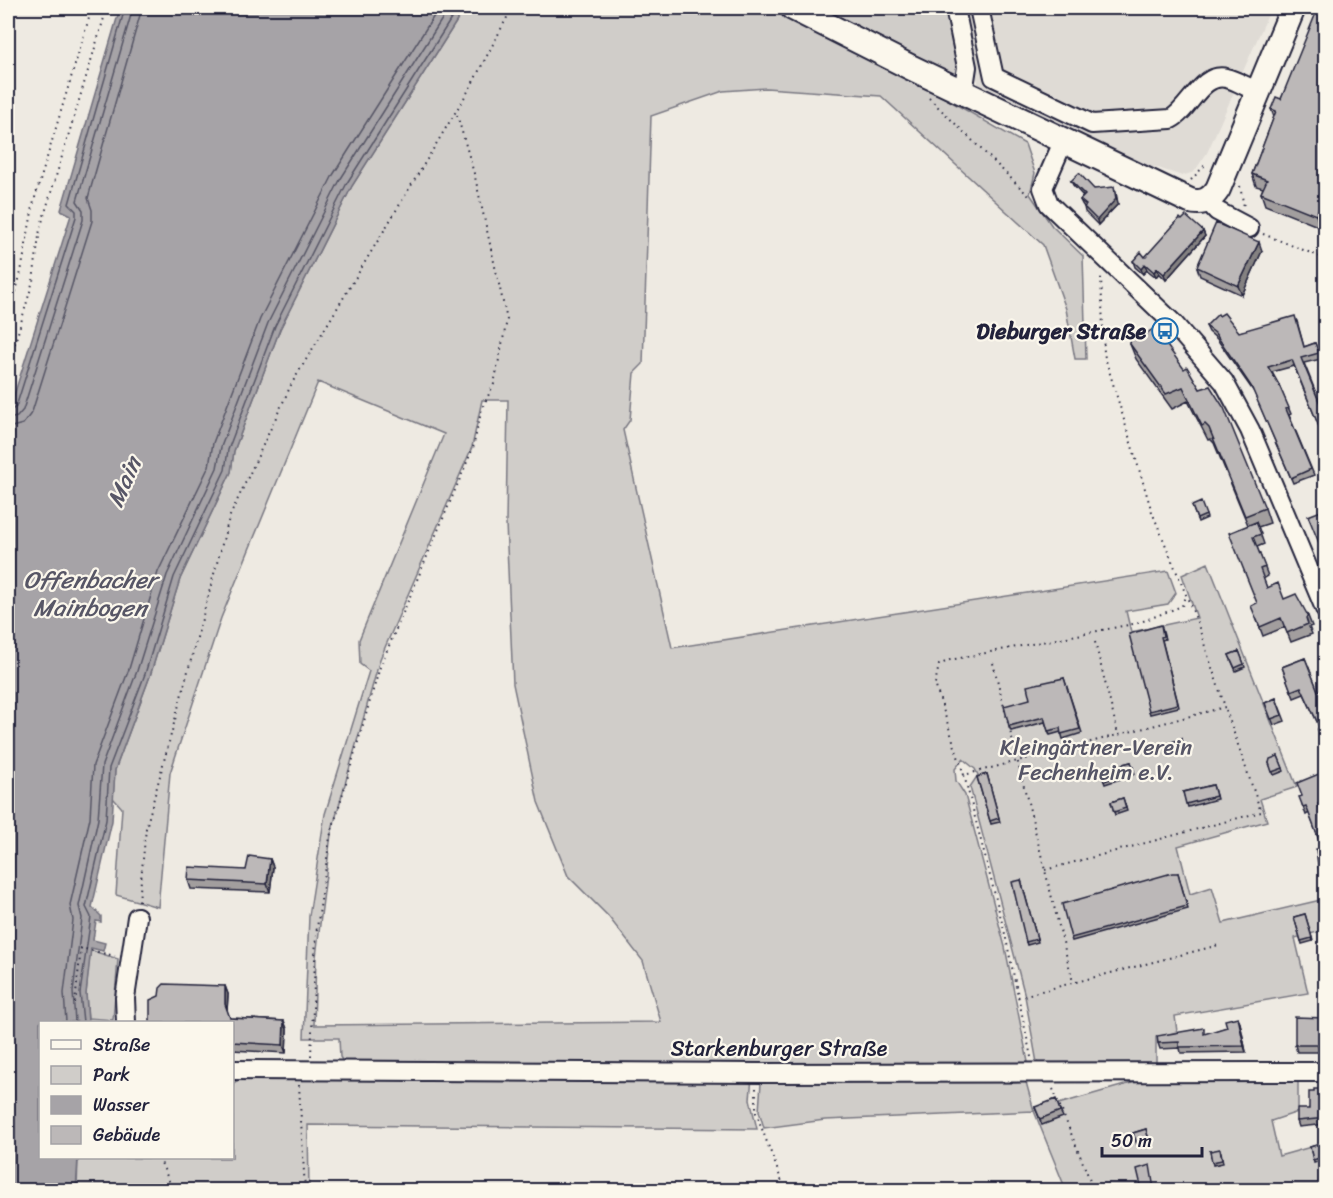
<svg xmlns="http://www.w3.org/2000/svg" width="1333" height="1198" font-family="Sriracha,sans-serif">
<rect width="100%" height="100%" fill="#eeeae2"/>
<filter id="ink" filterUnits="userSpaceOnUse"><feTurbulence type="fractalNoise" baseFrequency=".0167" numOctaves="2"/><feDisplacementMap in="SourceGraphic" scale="12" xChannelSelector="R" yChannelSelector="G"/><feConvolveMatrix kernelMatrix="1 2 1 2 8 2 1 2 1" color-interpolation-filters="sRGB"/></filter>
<g filter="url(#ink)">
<!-- built -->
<path fill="#dfdbd5" d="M962,8H1271L1207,153L1194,172L1182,176L1155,167H1145L979,87Z"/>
<!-- green -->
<path fill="#d0cdc9" stroke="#797882" stroke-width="1.5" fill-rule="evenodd" d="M465,8H771L877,59L1025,144L1035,173L1030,194L1052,226L1083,256L1086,359H1075L1066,309L1043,245L881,96L766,88L723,91L651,116L643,364L634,373L630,420L623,430L672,648L1168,571L1176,593L1168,604L1126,611L1131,632L1197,618L1182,575L1208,563L1297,787L1260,799L1267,821L1178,846L1190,894L1212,887L1223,923L1325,899V930L1295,938L1308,993L1175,1016L1177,1032L1156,1037V1064L1037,1063L1025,996L970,787L978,775L975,769L963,759L955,769L956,781L965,795L1005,947L1028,1062L1024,1065L347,1068L340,1057L339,1038H304L309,916L325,814L369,671L360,664L359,640L444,434L318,382L221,618L170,773L158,907L116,895L122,808L113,798L115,770L150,676L180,579L231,472L234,451L280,329L352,186ZM482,400H508L506,523L513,684L538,802L568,876L608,916L643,961L661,1022L314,1025L316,957L331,834L380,659L472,447Z
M822,8H950L965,70L958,77Z
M90,950L118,959L113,1020L88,1018L86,994Z
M1156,1076H1298V1112L1271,1121L1279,1156L1325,1143V1190H1066L1034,1111L825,1120L764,1128L759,1111L761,1083L768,1077H1013L1014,1083L1026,1082L1034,1111Z
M295,1077H752L750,1099L757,1129L308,1125L309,1190H77L78,1158H232L233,1083L241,1079Z"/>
<!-- water -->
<path fill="#a6a3a7" stroke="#716f7c" stroke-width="1.5" d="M120,8H465L352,186L280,329L234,451L231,472L180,579L150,676L115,770L112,821L92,907L101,916V922L96,921L93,940L105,943L103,951L91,948L86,994L88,1022H40V1158H78L76,1190H8V414L71,215L61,210Z"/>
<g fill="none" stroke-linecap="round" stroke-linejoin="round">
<!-- shore -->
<path stroke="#575666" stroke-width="1.5" d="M8,412L16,407L76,217V211L69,204L125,8
M8,419L17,417L23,410L83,220V210L77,201L133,8
M8,428L23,424L32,412L92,221V210L88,198L142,8
M66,1022L64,993L73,920L70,905L90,818L93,765L129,669L158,572L209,466L213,443L260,319L333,175L439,8
M75,1022L73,992L82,918L79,906L98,819L102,765L137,671L167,575L217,468L221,447L268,323L340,180L449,8
M83,1022L80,993L91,917L86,907L106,820L109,768L145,674L174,577L225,470L228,450L275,326L347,183L458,8"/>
<!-- minor casing -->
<g stroke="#22223b" stroke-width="22">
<path id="minor" d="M955,8L967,67L963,93
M979,8L994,77L1092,124L1171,119C1189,110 1202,72 1226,78C1236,80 1246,87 1257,91
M1063,142L1043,188L1049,204L1173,323L1224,382L1250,430L1326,611
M1207,200L1217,211L1249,228
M126,1022L125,998L137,917
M232,1070L759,1073L1326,1072"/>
</g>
<!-- major casing -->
<g stroke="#22223b" stroke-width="28">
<path id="major" d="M793,8L910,67L1190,201C1202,204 1211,200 1218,189L1293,8"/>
</g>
<!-- path -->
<path stroke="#22223b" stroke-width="2" stroke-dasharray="1.5 4.5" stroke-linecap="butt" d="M85,8L91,11
M929,98L1031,198
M1191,180L1207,163
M1240,186L1244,207
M1263,234L1326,259
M8,321L21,272L34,201L92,8
M8,367L33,281L40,229L107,8
M1095,642L1118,734
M993,663L1073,982
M964,775L935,684L939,665L950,660L1138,623L1182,606L1185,596
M1045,870L1261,812L1225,707
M139,901L146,828L229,518L292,383L470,88L512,8
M1018,997L1219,945
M75,1003L81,948L115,956
M75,1022H111
M311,1056L316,935L330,837L380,667L473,448L482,408L494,384L507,320L475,177L456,111
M1031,1057L1005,934L964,775L1225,707L1196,619L1152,512L1104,354L1101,277
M299,1085L305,1190
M756,1088V1113L785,1190
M1053,1089L1094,1190
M159,1158L173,1190"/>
<!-- minor -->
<use href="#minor" stroke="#fbf7ec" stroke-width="18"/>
<!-- major -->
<use href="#major" stroke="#fbf7ec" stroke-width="24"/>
</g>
<!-- wall -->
<path fill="#a29e9e" stroke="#22223b" stroke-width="1.5" d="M1326,9V214L1320,227L1265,205L1261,193L1263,188L1256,186L1252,174L1274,117L1271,109L1281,99Z
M1071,181L1094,189L1116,192L1118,204L1098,225L1085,212L1084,207L1082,204L1080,200L1083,196L1073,185Z
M1203,231L1205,236L1166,280L1159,273L1156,277L1147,270L1143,274L1135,267L1133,261L1145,257Z
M1262,251L1242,295L1200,276L1197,267Z
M1219,316L1239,332L1297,321L1304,347L1315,343L1321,359L1304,363L1326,418V443L1294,366L1272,372L1279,385L1291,414L1289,415L1314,475L1293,483L1254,392L1217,339L1209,332L1206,326Z
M1130,344L1162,345L1200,389L1265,508L1270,523L1258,527L1264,544L1257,547L1268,576L1263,579L1267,588L1308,616L1312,626L1309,627L1312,634L1291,642L1285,627L1263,636L1255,615L1257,603L1248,525L1214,443L1210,439L1208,440L1188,401L1172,409L1136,359Z
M1192,506L1206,515L1207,518L1198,522Z
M1161,625L1165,639L1162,640L1179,707L1150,714L1149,711Z
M1239,651L1245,667L1236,671L1229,655Z
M1305,658L1318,691L1324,688L1326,693V769L1321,756L1324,755L1321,747L1324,746L1318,729L1320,728L1304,694L1294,698L1282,667Z
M1064,678L1082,733L1063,739L1061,732L1050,735L1045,722L1011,731L1009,726L1030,699Z
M1276,698L1285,721L1274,725L1265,703Z
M1182,739L1185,753L1174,755L1173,752Z
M1278,756L1284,771L1274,775L1269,763Z
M1131,762L1135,774L1105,784L1100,770Z
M1326,771V809L1321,811L1326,823V883L1324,879L1322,880L1319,872L1322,848L1309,813L1306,815L1302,804V796Z
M987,774L1000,822L991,824L977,777Z
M1213,785L1217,799L1188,807L1183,792Z
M1123,798L1127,811L1115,815L1111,802Z
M270,859L273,867L270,892L191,889L188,880L246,870Z
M1178,873L1188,909L1072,941L1071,938Z
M1021,880L1038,942L1027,945L1026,942Z
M1305,914L1313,941L1302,944L1294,917Z
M225,986L228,994L227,1011L230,1018L284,1021L287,1029L286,1053L232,1050V1023H150Z
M1326,1018V1052H1297L1295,1045Z
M1240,1023L1246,1052L1181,1053L1180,1048L1160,1049L1158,1043L1206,1034Z
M1326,1089V1124L1299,1127L1297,1121L1309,1109L1314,1092Z
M1035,1107L1060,1111L1063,1117L1042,1125Z
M1146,1129L1150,1144L1138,1147L1133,1133Z
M1320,1144L1324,1160L1314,1163L1310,1147Z
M1210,1151L1221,1152L1223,1163L1213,1165Z"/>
<!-- shaded-wall -->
<path fill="#848181" stroke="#22223b" stroke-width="1.5" d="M1114,187L1118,204L1098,225L1097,220Z
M1326,191V214L1320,227L1316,215Z
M1203,231L1205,236L1166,280L1164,274Z
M1259,242L1262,251L1242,295L1238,286Z
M1145,264L1147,270L1143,274L1141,269Z
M1157,268L1159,273L1156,277L1154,272Z
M270,859L273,867L270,892L267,884Z
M225,986L228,994L227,1011L225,1004Z
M1238,1017L1240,1023L1246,1052L1244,1046Z
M284,1021L287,1029L286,1053L283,1045Z"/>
<!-- building -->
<path fill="#bcb8b8" stroke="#22223b" stroke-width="1.5" d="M1318,8L1326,9V191L1316,215L1261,193L1267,180L1252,174L1276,111L1271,109L1276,97L1281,99Z
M1079,173L1094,189L1114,187L1116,199L1097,220L1084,207L1086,205L1080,200L1085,195L1071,181Z
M1186,216L1203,231L1164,274L1157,268L1154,272L1145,264L1141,269L1133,261L1141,252L1145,257L1180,218L1182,220Z
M1216,223L1259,242L1238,286L1197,267Z
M1224,313L1239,332L1295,316L1304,347L1315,343L1319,353L1301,358L1326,418V439H1324L1292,360L1268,367L1279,385L1289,408L1286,409L1311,469L1291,478L1251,386L1215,333L1206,326L1218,314L1219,316Z
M1153,329L1162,345L1165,343L1184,369L1187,367L1200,389L1210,386L1224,408L1265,508L1245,516L1209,428L1205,424L1202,426L1183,387L1166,394L1130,344L1132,330L1147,333Z
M1201,502L1206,515L1197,519L1192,506Z
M1326,509V560L1308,516Z
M1256,522L1261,534L1253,537L1265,567L1260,569L1267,588L1278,583L1284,599L1296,594L1308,616L1306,618L1308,624L1287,633L1281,618L1260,627L1251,606L1257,603L1229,533Z
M1161,625L1163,636L1161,637L1178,704L1149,711L1129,634Z
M1239,651L1244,664L1235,668L1229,655Z
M1305,658L1318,691L1324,688L1326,693V768L1321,756L1325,755L1321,747L1324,746L1318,729L1320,728L1301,687L1291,691L1282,667Z
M1064,678L1080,729L1061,734L1060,728L1048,731L1044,717L1009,726L1004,706L1030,699L1027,686Z
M1276,698L1282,715L1271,719L1265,703Z
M1182,739L1184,750L1173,752L1171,742Z
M1278,756L1283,768L1272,772L1269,763L1270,759Z
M1131,762L1134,771L1104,781L1100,770Z
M1326,771V801L1318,804L1326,823V877L1324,878L1322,872H1319L1316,849L1322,848L1306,806L1303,807L1299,797L1302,796L1297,783Z
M987,774L999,818L990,821L977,777Z
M1213,785L1216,796L1186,804L1183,792Z
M1123,798L1126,808L1114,812L1111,802Z
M249,856L270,859L267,884L188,880L189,867L246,870Z
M1172,873H1178L1187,906L1071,938L1062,904Z
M1021,880L1037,939L1026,942L1012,882Z
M1305,914L1312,938L1301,941L1294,917Z
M164,984L225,986V1004L230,1018L284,1021L283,1045L232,1042V1023H150V1000L159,996L160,988Z
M1238,1017L1244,1046L1179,1047V1042L1158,1043L1157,1036L1204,1028V1034L1227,1027L1225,1020Z
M1295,1017L1326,1018V1045H1295Z
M1314,1089H1326V1118L1297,1121V1109H1309V1092H1314Z
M1056,1099L1060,1111L1040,1119L1035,1107Z
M1146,1129L1149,1141L1137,1144L1133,1133Z
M1320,1144L1323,1157L1313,1160L1310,1147Z
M1220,1149L1222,1160L1212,1162L1210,1151Z
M1150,1165L1154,1189L1142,1190L1137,1169Z"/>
</g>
<!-- icons -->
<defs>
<g id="bus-ring" transform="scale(1.35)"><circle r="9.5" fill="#fbf7ec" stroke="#1f6fb2" stroke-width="1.5"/><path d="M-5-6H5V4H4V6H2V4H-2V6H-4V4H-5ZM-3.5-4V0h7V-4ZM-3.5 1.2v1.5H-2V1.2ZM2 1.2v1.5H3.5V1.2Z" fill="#1f6fb2"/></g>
</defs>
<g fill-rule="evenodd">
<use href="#bus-ring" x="1165" y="331"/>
</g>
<g text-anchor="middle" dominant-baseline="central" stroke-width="4.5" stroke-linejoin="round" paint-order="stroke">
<!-- poi labels -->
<g font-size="22" font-weight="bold" fill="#22223b" stroke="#fbf7ec" text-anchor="end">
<text x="1146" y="331">Dieburger Straße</text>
</g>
<!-- park labels -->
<g font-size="22" fill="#565566" stroke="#fbf7ec">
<text x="1096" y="747">Kleingärtner-Verein<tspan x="1096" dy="25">Fechenheim e.V.</tspan></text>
</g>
<!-- street labels -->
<g font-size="22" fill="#22223b" stroke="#fbf7ec">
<text x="779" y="1048">Starkenburger Straße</text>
</g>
<!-- water labels -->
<g font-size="24" font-style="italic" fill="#575666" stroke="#fbf7ec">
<text transform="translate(124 482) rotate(-67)">Main</text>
<text x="90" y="580">Offenbacher<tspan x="90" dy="28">Mainbogen</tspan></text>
</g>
</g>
<!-- margin -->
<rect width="1333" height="1198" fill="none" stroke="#fbf7ec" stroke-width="30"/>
<rect x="15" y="15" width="1303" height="1168" fill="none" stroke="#22223b" stroke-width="2" filter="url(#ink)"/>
<!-- legend -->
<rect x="39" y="1021" width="195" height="138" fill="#fbf7ec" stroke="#a4a2a5" stroke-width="1.5"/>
<rect x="51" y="1040" width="30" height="9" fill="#fbf7ec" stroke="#a4a2a5" stroke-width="1.5"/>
<text x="93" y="1051" font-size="18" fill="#22223b">Straße</text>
<rect x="51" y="1066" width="30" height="18" fill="#d0cdc9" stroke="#a4a2a5" stroke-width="1.5"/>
<text x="93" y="1081" font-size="18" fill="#22223b">Park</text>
<rect x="51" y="1096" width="30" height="18" fill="#a6a3a7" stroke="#a4a2a5" stroke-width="1.5"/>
<text x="93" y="1111" font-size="18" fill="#22223b">Wasser</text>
<rect x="51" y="1126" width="30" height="18" fill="#bcb8b8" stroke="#a4a2a5" stroke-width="1.5"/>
<text x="93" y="1141" font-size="18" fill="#22223b">Gebäude</text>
<!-- scale -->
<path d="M1102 1147v9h100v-9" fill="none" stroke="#22223b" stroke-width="3"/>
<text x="1111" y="1147" font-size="18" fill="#22223b" stroke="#fbf7ec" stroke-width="4.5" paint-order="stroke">50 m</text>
</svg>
